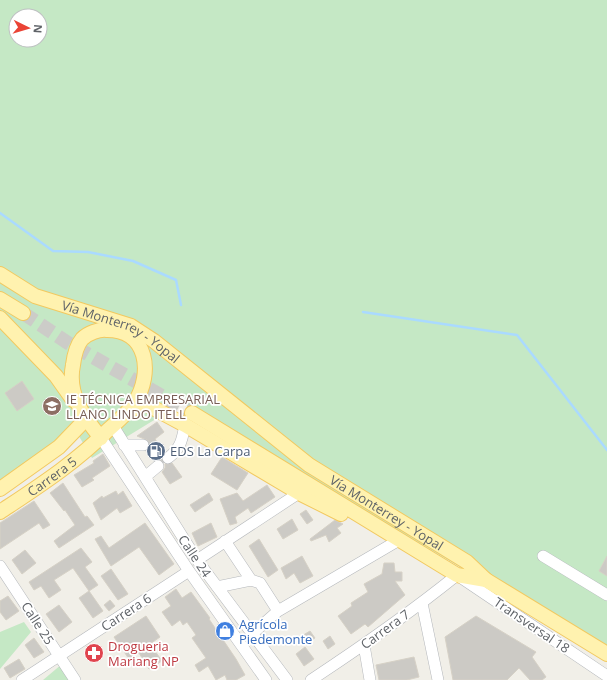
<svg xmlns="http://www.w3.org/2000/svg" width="607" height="680" font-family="'Open Sans',sans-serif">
<rect width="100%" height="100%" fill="#f1efe8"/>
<!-- green -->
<path fill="#c5e8c5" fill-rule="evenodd" d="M0,0H607V658L465,570L182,403L92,458L74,428L0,485ZM16,16H40V40H16Z
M24,622L31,632L0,669V632Z
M62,664L72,680H43Z"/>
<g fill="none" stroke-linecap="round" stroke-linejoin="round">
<!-- stream -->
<path stroke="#aadaff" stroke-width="2.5" d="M0,213L53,251L88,252L133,261L176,280L181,305
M363,312L517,335L607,450"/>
</g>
<!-- building -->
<path fill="#cccac5" stroke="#d6d1c6" d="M22,381L34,399L17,411L5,393Z
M157,422L164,432L155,439L164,452L161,456V460H154L147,451L150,445L149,441L137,436Z
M103,454L110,466L92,478L94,480L82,487L74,475L94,463L93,461Z
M222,457L248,473L237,490L211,474Z
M172,463L182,477L170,484L162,472L165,468V464Z
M63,483L85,517L87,516L94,525L59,548L54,541L75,525L65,510L64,511L50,493Z
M267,485L275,497L251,513L248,508L235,517L237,523L230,525L220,499L237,493L243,501Z
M116,491L118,495L123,491L132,506L120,513L117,508L101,520L93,503L102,496L103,498Z
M209,493L213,500L195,512L190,505Z
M34,501L50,525L43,529L39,523L0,549V523Z
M306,510L313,520L307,524L300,514Z
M292,519L298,530L283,539L277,529Z
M335,520L343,524L337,528L341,533L329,542L326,535L311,541L310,539Z
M145,523L174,564L159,575L139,547L111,566L95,539L101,536L109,548Z
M211,523L217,537L198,546L192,533Z
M259,539L278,570L268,577L249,546Z
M81,548L92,562L85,567L98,585L89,591L73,568L54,580L61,590L49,598L41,586L34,590L29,582Z
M25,550L36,563L22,574L12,560Z
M302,556L313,576L300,583L294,573L286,579L281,568Z
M607,556V576L599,571Z
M384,563H394L395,572H402V581H395L405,595L368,627L365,624L351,634L338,616L352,606L351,603L368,592L364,584L382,574Z
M111,569L128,594L118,600L101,576Z
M176,589L182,598L191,592L210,618L209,619L236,659L245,675L236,680H227L225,675L216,680L208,666L199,672L195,665L206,658L192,638L196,635L187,622L183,625L180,620L172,626L162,612L171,606L165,597Z
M89,591L103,611L93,618L79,598Z
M8,596L19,611L6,620L0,612V601Z
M110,600L115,606L109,611L104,605Z
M59,605L72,622L59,632L46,614Z
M146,616L160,637L150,644L162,661L149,669L139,653L129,659L114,637Z
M476,616L536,652L532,657L546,677L542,680H530L519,668L507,680H453L445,637Z
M310,631L315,638L304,645L300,637Z
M330,636L335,644L328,649L323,641Z
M34,638L44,652L34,658L25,645Z
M305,647L314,659L304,666L296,654Z
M414,657L419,677L407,680H379L376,665Z
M19,659L25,669L10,678L4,668Z"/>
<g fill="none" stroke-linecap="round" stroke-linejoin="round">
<!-- minor-tunnel -->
<path stroke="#ccccc8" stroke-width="11" stroke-dasharray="11 5.5" stroke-linecap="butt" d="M143,445C156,447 161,452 159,465"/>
<!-- major-tunnel -->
<path stroke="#ccccc8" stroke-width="14" stroke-dasharray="14 7" stroke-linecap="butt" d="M23,313L68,343L192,413"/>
<!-- minor casing -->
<g stroke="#b5b8bc" stroke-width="12">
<path id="minor" d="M113,426L197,560L287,680
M101,438L189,571L266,680
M124,445H143
M168,458C181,448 182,440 185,425
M145,477L158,466
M225,541L251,580
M543,556L607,595
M197,560L299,493
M0,566L75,680
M217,587L251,580L260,583L278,611L252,634
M422,603L438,680
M278,611L399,540
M364,645L370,680
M22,680L189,571
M311,680C361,647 410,613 457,575L607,676"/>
</g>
<!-- major casing -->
<g stroke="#f2c960" stroke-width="16">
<g id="major">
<path id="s1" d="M0,274L35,296L131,326L154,341L309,465L467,562L486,580L607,654"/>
<path d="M0,299L23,313"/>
<path d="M0,318L56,376L73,400"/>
<path d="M129,411L144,403L185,425L299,493L341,514"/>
<path d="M192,413L457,575L486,580"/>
<path d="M0,489L59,447L86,419"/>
<path id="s2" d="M0,512C39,486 75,463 108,430C118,421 128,413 135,402C153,373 148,330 107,330C99,329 88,333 82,339C77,345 74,357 73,365C67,394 83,416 101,438"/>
</g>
</g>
<!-- minor -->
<use href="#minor" stroke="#fff" stroke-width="11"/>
<!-- major -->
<use href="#major" stroke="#fff2af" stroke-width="14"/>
</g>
<!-- icons -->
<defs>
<g id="school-disc" transform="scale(1)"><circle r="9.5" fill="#8d6e63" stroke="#fff"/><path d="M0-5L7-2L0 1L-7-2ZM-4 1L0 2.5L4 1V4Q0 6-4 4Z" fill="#fff"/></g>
<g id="fuel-disc" transform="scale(1)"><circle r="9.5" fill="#5c6f8a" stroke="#fff"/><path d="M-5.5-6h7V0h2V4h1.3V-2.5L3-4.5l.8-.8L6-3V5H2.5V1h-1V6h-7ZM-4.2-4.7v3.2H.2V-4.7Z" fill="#fff"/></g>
<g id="shop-disc" transform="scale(1)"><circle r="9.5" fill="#3f7fe0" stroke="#fff"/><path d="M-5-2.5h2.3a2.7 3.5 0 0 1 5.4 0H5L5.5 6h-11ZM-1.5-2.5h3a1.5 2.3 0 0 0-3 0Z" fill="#fff"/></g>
<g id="pharmacy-disc" transform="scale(1)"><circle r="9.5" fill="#e0444e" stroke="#fff"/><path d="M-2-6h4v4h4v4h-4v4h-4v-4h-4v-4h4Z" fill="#fff"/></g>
</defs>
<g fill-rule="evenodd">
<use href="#school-disc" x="52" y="406"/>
<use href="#fuel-disc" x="156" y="451"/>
<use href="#shop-disc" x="225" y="631"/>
<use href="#pharmacy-disc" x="94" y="653"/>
</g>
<g text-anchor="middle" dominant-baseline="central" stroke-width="3.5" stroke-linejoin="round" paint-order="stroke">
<!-- street labels -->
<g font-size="13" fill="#5f6368" stroke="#fff">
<text stroke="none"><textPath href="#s1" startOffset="135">Vía Monterrey - Yopal</textPath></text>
<text stroke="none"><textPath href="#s2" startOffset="63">Carrera 5</textPath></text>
<text stroke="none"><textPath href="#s1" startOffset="459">Vía Monterrey - Yopal</textPath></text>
<text transform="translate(195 556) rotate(56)">Calle 24</text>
<text transform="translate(126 612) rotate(-33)">Carrera 6</text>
<text transform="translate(38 623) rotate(57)">Calle 25</text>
<text transform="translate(532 625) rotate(34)">Transversal 18</text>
<text transform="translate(385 629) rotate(-36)">Carrera 7</text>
</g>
<!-- education labels -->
<g font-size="13" fill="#785e54" stroke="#fff" text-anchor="start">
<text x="66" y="399">IE TÉCNICA EMPRESARIAL<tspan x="66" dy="15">LLANO LINDO ITELL</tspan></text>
</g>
<!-- service labels -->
<g font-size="13" fill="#4e5e75" stroke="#fff" text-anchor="start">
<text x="170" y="451">EDS La Carpa</text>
</g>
<!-- shop labels -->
<g font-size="13" fill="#366cbe" stroke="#fff" text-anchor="start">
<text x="239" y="624">Agrícola<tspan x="239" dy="15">Piedemonte</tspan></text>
</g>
<!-- health labels -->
<g font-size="13" fill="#be3a42" stroke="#fff" text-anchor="start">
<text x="108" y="646">Drogueria<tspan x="108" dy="15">Mariang NP</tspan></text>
</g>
</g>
<!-- north arrow -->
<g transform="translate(28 28) rotate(95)"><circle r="19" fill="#ffffff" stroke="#bfc1c3"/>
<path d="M0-3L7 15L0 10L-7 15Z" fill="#ea4335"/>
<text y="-6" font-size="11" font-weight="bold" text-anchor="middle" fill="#5f6368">N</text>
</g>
</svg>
